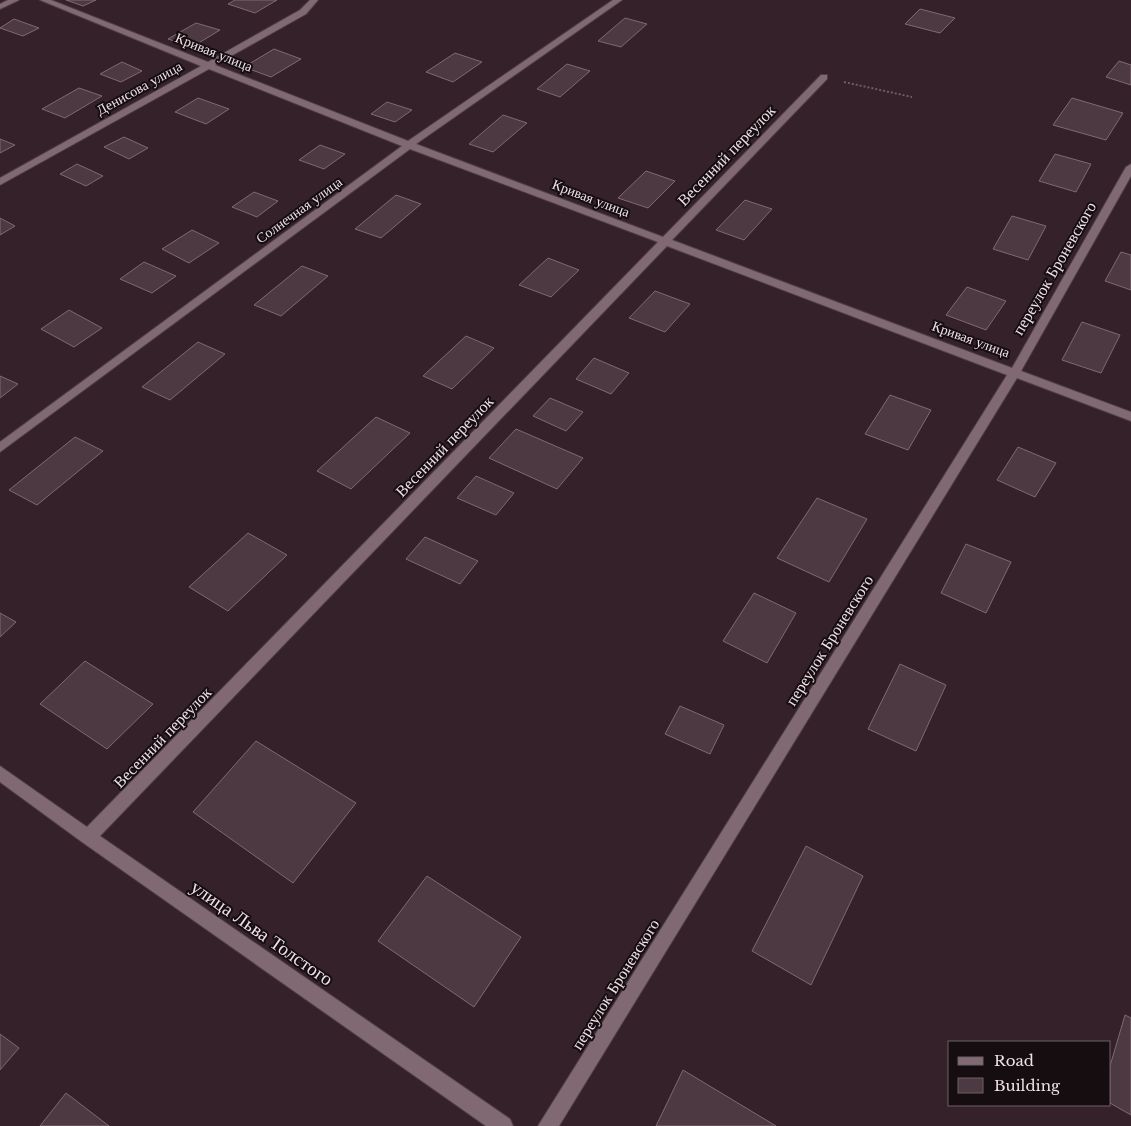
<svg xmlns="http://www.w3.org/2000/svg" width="1131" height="1126" font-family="'Libre Baskerville',serif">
<rect width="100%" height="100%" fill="#342129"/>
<!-- building -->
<path fill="#4d3941" stroke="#806972" d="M66,0H96L83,6Z
M235,0H277L255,13L228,4Z
M920,9L955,18L940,33L905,24Z
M625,18L647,24L621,47L598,41Z
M14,19L39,28L23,36L0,28Z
M196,23L220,30L192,47L168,39Z
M274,49L301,59L271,77L244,67Z
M455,53L482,62L453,82L426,72Z
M1119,61L1131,65V85L1106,77Z
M122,62L142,71L121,82L100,74Z
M567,64L590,71L560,97L537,89Z
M79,88L102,96L65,118L42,109Z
M198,98L229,109L206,124L175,112Z
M1072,98L1123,113L1106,140L1053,125Z
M387,102L412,110L395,122L371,114Z
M503,115L527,123L493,152L469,144Z
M124,137L148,148L129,159L104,147Z
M0,139L15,145L0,153Z
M320,145L345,154L324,169L299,160Z
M1055,154L1091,164L1076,192L1039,181Z
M77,164L103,176L86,186L60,174Z
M646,171L675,181L648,208L618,198Z
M254,192L278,201L257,217L232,207Z
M396,195L421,204L381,238L355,229Z
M745,200L772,209L744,240L716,230Z
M1012,216L1046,226L1028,260L993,249Z
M0,218L15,226L0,235Z
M192,230L219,243L189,263L162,249Z
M1121,252L1131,255V290L1105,281Z
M548,258L579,270L551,297L519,285Z
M144,262L176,276L152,293L120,279Z
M302,266L328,276L281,316L254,305Z
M967,287L1006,301L986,330L946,315Z
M655,291L690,304L665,332L629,318Z
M69,310L102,328L74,347L41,329Z
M1082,322L1120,335L1101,373L1062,360Z
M466,336L494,348L452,389L423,376Z
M198,342L225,354L170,400L142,387Z
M594,358L629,373L611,394L576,379Z
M0,376L18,384L0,398Z
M890,395L931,410L908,450L865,434Z
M550,398L583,412L566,431L533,416Z
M376,417L410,433L351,489L317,471Z
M516,429L583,458L557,489L489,458Z
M75,437L103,451L37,505L9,490Z
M1018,447L1056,463L1035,497L997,480Z
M476,476L514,493L496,515L457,498Z
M817,498L867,519L829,582L777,558Z
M248,533L287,555L228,611L189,587Z
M425,537L478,561L460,584L406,559Z
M966,544L1011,562L986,613L941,593Z
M754,593L796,613L767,663L723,641Z
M0,613L16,622L0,637Z
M85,661L153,704L107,749L40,704Z
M900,664L946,685L916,751L868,729Z
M680,706L724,725L710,754L665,734Z
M256,741L356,803L293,883L193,812Z
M806,846L863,876L811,985L752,951Z
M427,876L521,937L474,1007L378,941Z
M1125,1015L1131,1018V1115L1110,1103V1066Z
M0,1034L19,1048L0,1070Z
M683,1070L776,1126H656Z
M66,1093L109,1126H40Z"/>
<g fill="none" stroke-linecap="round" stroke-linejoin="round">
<!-- minor casing -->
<g stroke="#4e3e45" stroke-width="2">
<path id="minor" d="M8,0H19L0,9V4Z
M40,0H51L208,62L300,10L310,0H318L306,14L215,65L408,141L613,0H622L416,144L663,237L821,75H827V79L672,240L1012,368L1126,167L1131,164V176L1021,371L1131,412V421L1017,378L559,1126H538L1007,375L667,246L100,836L510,1119L513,1126H486L82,842L0,782V766L87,827L658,242L410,149L0,452V442L402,146L209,69L0,185V178L201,66Z"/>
</g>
<!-- path -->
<path stroke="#6f5d65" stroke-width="2" stroke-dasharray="2 2" stroke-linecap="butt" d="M844,82L912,97"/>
<!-- minor -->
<use href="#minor" fill="#806972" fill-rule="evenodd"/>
</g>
<g text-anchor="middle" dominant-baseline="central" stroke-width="4" stroke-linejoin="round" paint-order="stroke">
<!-- far-street labels -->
<g font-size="14" fill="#efe1e7" stroke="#160d11">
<text transform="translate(214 52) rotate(22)">Кривая улица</text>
<text transform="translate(139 88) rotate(-29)">Денисова улица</text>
<text transform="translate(591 198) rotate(21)">Кривая улица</text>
<text transform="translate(299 210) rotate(-36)">Солнечная улица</text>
<text transform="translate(971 339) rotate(20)">Кривая улица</text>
</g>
<!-- street labels -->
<g font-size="16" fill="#efe1e7" stroke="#160d11">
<text transform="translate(726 155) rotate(-46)">Весенний переулок</text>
<text transform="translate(1054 268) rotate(-60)">переулок Броневского</text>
<text transform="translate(444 446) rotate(-46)">Весенний переулок</text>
<text transform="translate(829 640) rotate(-58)">переулок Броневского</text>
<text transform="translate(162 737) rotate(-46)">Весенний переулок</text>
<text transform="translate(615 984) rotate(-58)">переулок Броневского</text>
</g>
<!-- near-street labels -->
<g font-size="19" fill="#efe1e7" stroke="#160d11">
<text transform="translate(262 933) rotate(35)">улица Льва Толстого</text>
</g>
</g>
<!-- legend -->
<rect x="948" y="1041" width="162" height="65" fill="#160d11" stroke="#6d6267"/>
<rect x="958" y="1057" width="25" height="8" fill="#806972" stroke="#6d6267"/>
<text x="994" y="1066" font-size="15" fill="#efe1e7">Road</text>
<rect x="958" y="1078" width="25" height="15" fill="#4d3941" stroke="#6d6267"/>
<text x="994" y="1091" font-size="15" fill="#efe1e7">Building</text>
</svg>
